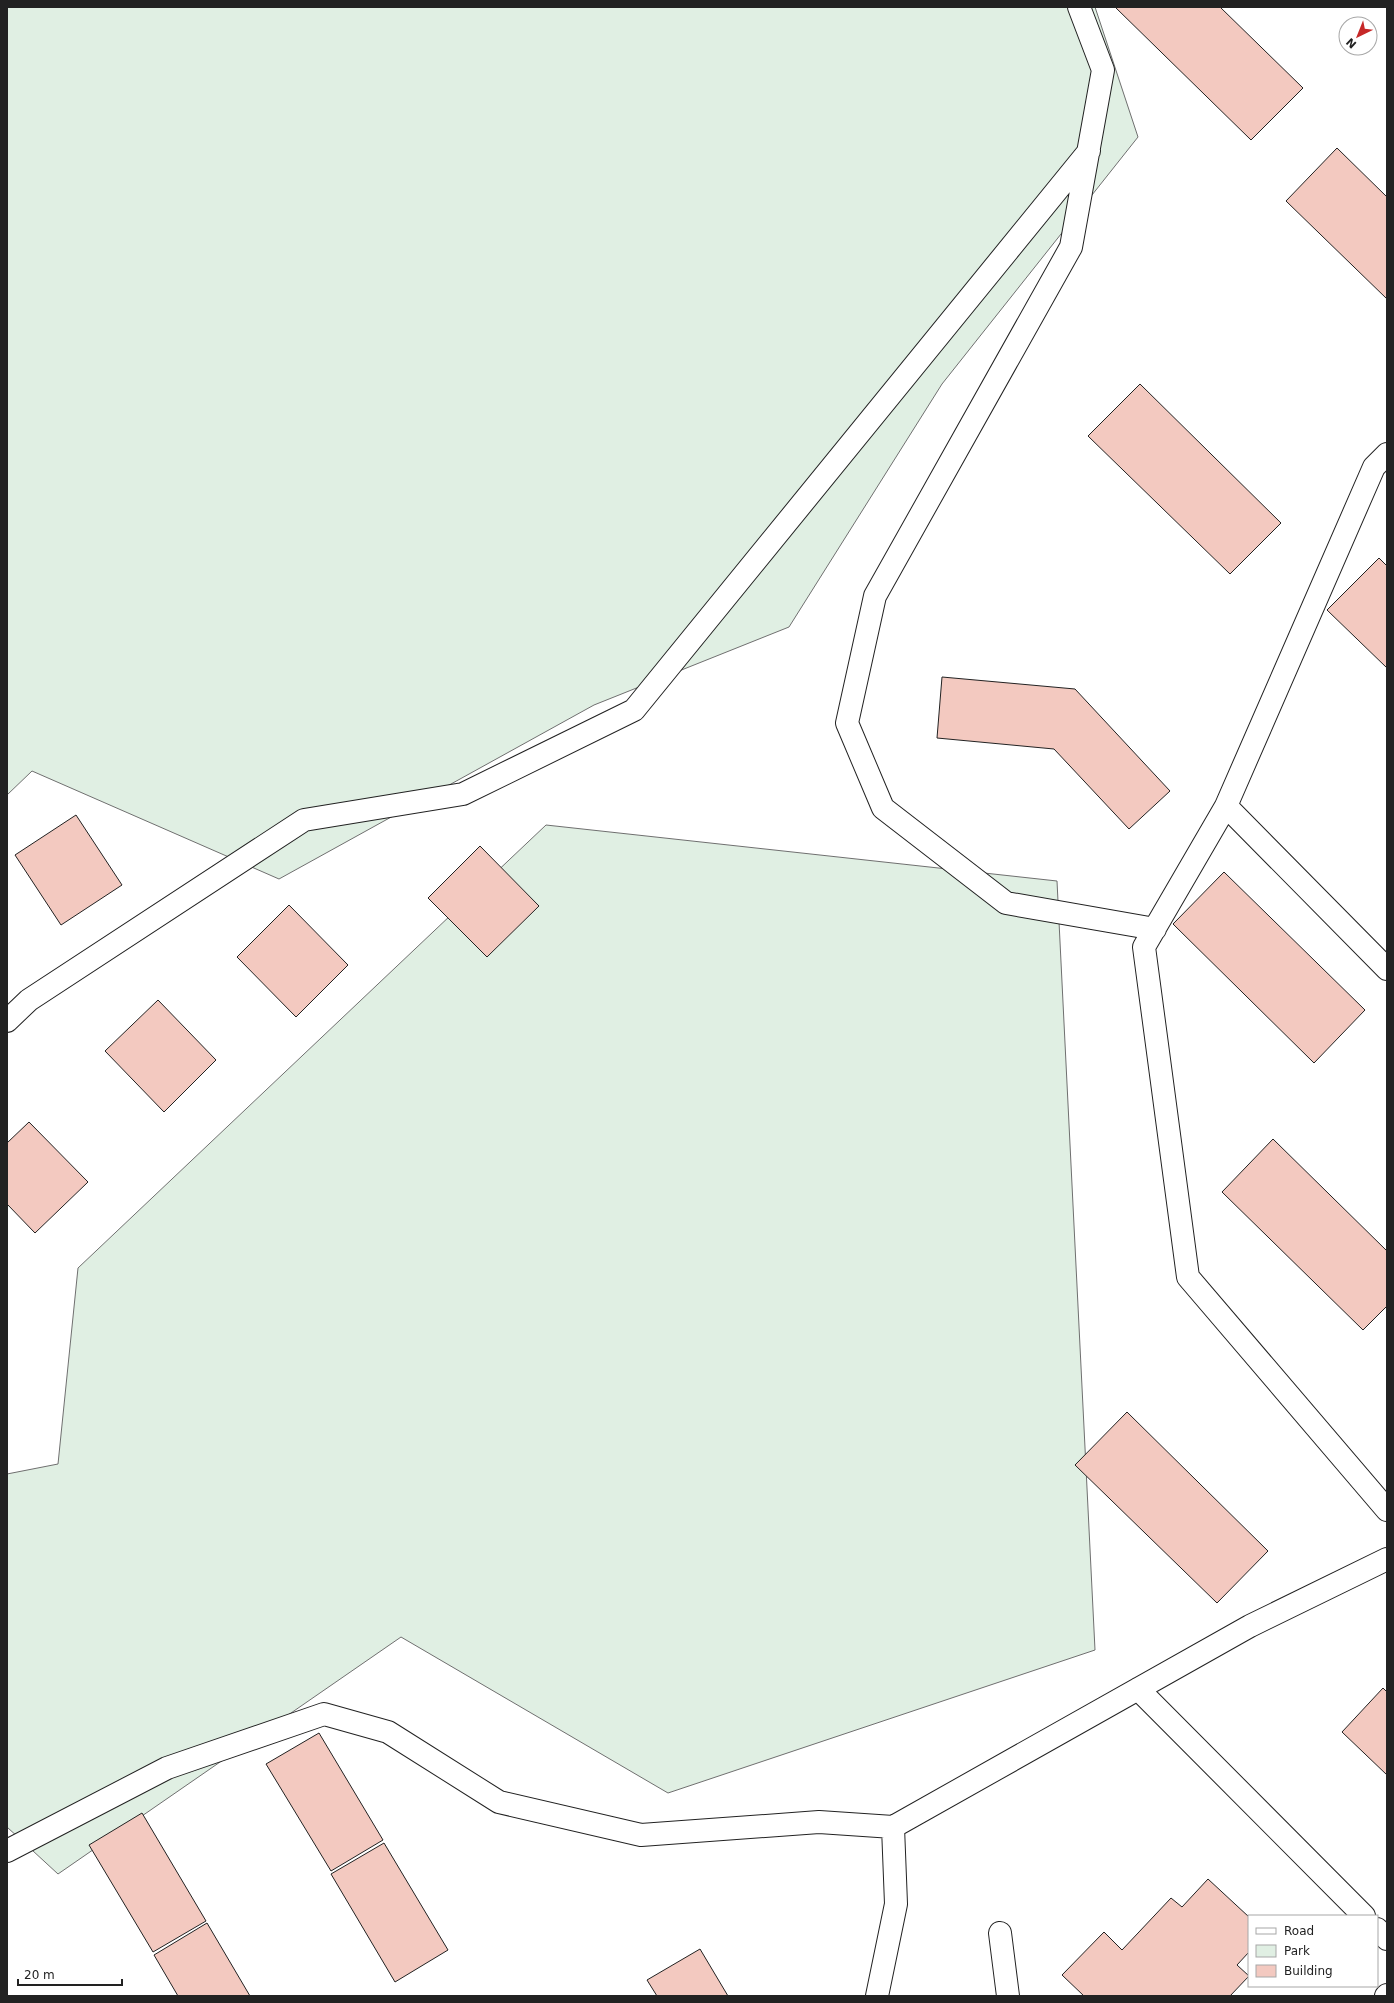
<svg xmlns="http://www.w3.org/2000/svg" width="1394" height="2003" font-family="'DejaVu Sans',sans-serif">
<rect width="100%" height="100%" fill="#fff"/>
<!-- green -->
<path fill="#e0efe3" stroke="#6f6f6f" d="M7,7H1095L1138,137L942,384L789,627L594,705L279,879L32,771L7,795Z
M546,825L1057,881L1095,1650L668,1793L401,1637L58,1874L7,1827V1474L58,1464L78,1268Z"/>
<!-- building -->
<path fill="#f3c9c0" stroke="#222" d="M1115,7H1220L1303,88L1251,140Z
M1337,148L1387,197V299L1286,201Z
M1140,384L1281,523L1230,574L1088,436Z
M1379,558L1387,566V668L1327,610Z
M942,677L1075,689L1170,791L1129,829L1054,749L937,738Z
M76,815L122,885L61,925L15,855Z
M480,846L539,906L487,957L428,898Z
M1224,872L1365,1010L1314,1063L1173,924Z
M289,905L348,965L296,1017L237,957Z
M158,1000L216,1060L164,1112L105,1051Z
M29,1122L88,1182L35,1233L7,1204V1143Z
M1273,1139L1387,1251V1306L1363,1330L1222,1192Z
M1127,1412L1268,1551L1217,1603L1075,1465Z
M1383,1688L1387,1692V1775L1342,1732Z
M319,1733L383,1840L331,1871L266,1764Z
M142,1813L206,1921L153,1952L89,1845Z
M384,1843L448,1950L395,1982L331,1874Z
M1208,1879L1249,1917V1952L1237,1965L1249,1976L1230,1996H1084L1062,1975L1104,1932L1122,1950L1171,1898L1182,1907Z
M207,1923L250,1996H178L154,1955Z
M700,1949L728,1996H657L647,1980Z"/>
<g fill="none" stroke-linecap="round" stroke-linejoin="round">
<!-- minor casing -->
<g stroke="#222" stroke-width="24">
<path id="minor" d="M1079,7L1103,70L1071,247L875,596L847,723L883,808L1006,903L1155,929
M1387,454L1374,467L1226,806L1144,947L1188,1277L1387,1510
M1226,806L1387,969
M7,1021L29,1000L304,820L463,794L634,710L1089,151
M1138,1689L1364,1916
M7,1851L167,1768L324,1714L388,1732L499,1802L641,1835L819,1822L893,1827L1250,1626L1387,1559
M1377,1929L1387,1939
M1000,1933L1008,1996
M877,1996L896,1904L893,1827
M1386,1996L1387,1995"/>
</g>
<!-- minor -->
<use href="#minor" stroke="#fff" stroke-width="22"/>
</g>
<!-- border -->
<rect width="1394" height="2003" fill="none" stroke="#222222" stroke-width="16"/>
<!-- legend -->
<rect x="1248" y="1915" width="130" height="72" fill="#ffffff" stroke="#a7a7a7"/>
<rect x="1256" y="1928" width="20" height="6" fill="#ffffff" stroke="#a7a7a7"/>
<text x="1284" y="1935" font-size="12" fill="#222222">Road</text>
<rect x="1256" y="1945" width="20" height="12" fill="#e0efe3" stroke="#a7a7a7"/>
<text x="1284" y="1955" font-size="12" fill="#222222">Park</text>
<rect x="1256" y="1965" width="20" height="12" fill="#f3c9c0" stroke="#a7a7a7"/>
<text x="1284" y="1975" font-size="12" fill="#222222">Building</text>
<!-- north arrow -->
<g transform="translate(1358 36) rotate(223)"><circle r="19" fill="#ffffff" stroke="#a7a7a7"/>
<path d="M0-3L7 15L0 10L-7 15Z" fill="#c62828"/>
<text y="-6" font-size="11" font-weight="bold" text-anchor="middle" fill="#222222">N</text>
</g>
<!-- scale -->
<path d="M18 1979v6h104v-6" fill="none" stroke="#222222" stroke-width="2"/>
<text x="24" y="1979" font-size="12" fill="#222222" stroke="#ffffff" stroke-width="3" paint-order="stroke">20 m</text>
</svg>
